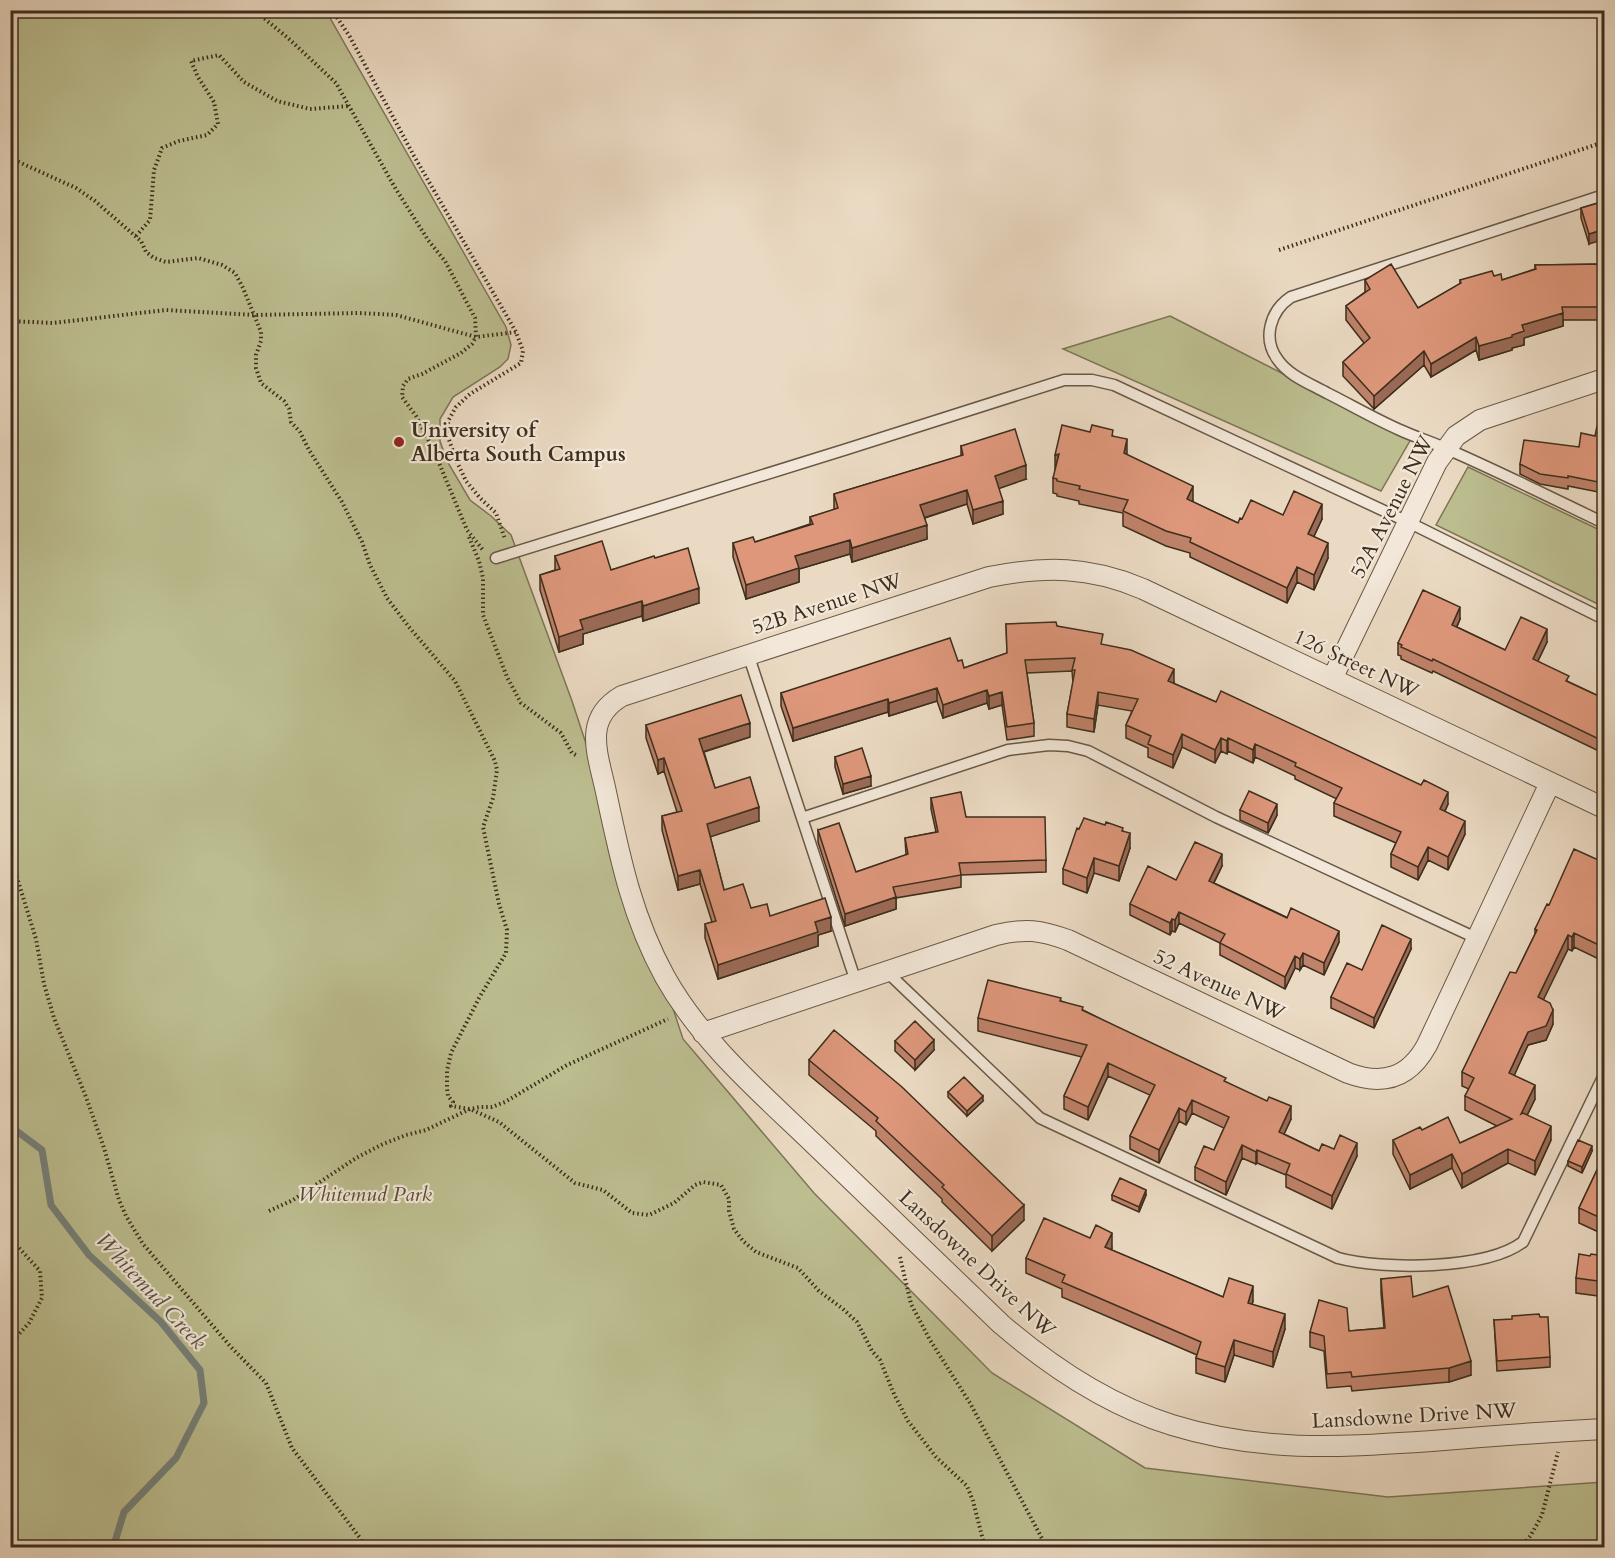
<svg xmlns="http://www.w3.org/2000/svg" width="1615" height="1558" font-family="Cardo,serif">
<rect width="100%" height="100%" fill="#ebdac3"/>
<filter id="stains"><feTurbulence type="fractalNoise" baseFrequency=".00333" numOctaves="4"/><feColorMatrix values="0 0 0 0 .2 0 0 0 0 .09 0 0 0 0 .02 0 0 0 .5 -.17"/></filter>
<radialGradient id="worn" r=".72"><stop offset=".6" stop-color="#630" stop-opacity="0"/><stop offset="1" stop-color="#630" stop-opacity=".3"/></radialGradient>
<!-- green -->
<path fill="#bcbe90" stroke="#7c7656" stroke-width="1.5" d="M11,10L326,11L506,327L511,345L508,359L500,367L453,397L440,419V441L447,461L470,500L491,516L511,535L572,701L683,1039L814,1193L992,1373L1145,1468L1388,1497L1604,1482V1548H11Z
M1170,316L1411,439L1381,491L1063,349Z
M1468,467L1604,532V607L1436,525Z"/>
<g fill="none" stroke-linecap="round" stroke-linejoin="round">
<!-- stream -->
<path stroke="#75817b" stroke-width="7" d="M10,1126L42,1150L51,1205L89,1255L161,1322L200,1370L204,1403L176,1458L124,1512L113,1548"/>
<!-- service casing -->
<g stroke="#685946" stroke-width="13">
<path id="service" d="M1604,195L1291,297C1270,311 1262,339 1278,360C1289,376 1311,384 1327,393C1351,405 1375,419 1400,430C1415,437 1432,442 1447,449C1500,472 1552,498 1604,523
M496,558L847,449L1064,380H1092L1114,385L1408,522L1604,619
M748,654L856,982
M802,818L1008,750L1049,745L1068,746L1088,751L1216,817L1476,938
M887,972L1040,1118L1338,1258C1382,1270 1486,1270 1523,1242L1604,1075"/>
</g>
<!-- minor casing -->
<g stroke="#685946" stroke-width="22">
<path id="minor" d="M1332,679L1437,462L1456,436L1480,420L1604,379
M1604,808L1143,589C1090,566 1044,566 989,577L622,696C582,719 598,754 606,792C620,858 632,917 665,977C702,1043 761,1093 815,1145C877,1205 939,1264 1001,1324C1051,1367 1108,1405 1172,1425C1263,1453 1340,1447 1432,1441C1490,1436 1547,1432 1604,1429
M703,1033L996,935C1026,928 1040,930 1068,940L1348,1073C1383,1086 1409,1078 1427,1045L1550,783"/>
</g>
<!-- path -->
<path stroke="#3d2e1c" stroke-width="4" stroke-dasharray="1.5 3" stroke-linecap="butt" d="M254,10L288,38L336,83L394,186L428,240L445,261L475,318L476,337L472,344L461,353L422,374L408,379L403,386L402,397L416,416L434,451L467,530L483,550
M332,10L350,37L414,156L516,332L523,351L521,363L470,394L456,407L448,421V437L456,460L466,481L480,498L496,513L505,539
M10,158L76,188L95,201L141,241L146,252L154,258L166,262L198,258L222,265L235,273L243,288L261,332V341L256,355V368L261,383L284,401L289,409L291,422L300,432L309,450L342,502L362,542L370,565L387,598L409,627L455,681L495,761L497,770L493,798L483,827L499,904L507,930L506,953L479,998L451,1053L447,1071V1088L448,1096L453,1102L451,1106L470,1109L499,1122L575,1183L603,1190L632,1213L649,1215L674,1203L695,1185L703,1182L721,1185L729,1199V1211L734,1229L743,1241L756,1252L798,1268L819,1291L843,1309L857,1322L872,1351L880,1360L894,1394L908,1421L936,1457L967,1486L973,1501L985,1548
M136,236L150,220L154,170L162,148L179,141L207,135L218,124L214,102L198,77L191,61L219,55L244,82L277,101L310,109L349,106
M1279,250L1604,142
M10,321L53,323L166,310L255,315L359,313L396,315L476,337L516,332
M469,537L479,561L483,578V615L507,677L521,703L561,733L572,753L578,756
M10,855L36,939L44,984L54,1018L86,1097L104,1148L119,1200L126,1216L143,1244L230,1346L266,1383L292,1448L360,1538L365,1548
M269,1211L293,1200L356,1158L383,1144L406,1135L426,1130L470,1109L480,1107H492L505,1102L567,1065L668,1019
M10,1238L40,1271L42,1298L29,1323L10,1344
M900,1257L911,1304L930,1340L970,1403L1047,1548
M1521,1548L1531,1535L1542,1515L1558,1452"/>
<!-- service -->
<use href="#service" stroke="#f2e7d8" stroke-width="10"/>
<!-- minor -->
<use href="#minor" stroke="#f2e7d8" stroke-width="20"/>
</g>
<!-- wall -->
<path fill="#bf826a" stroke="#3d2e1c" stroke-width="1.5" d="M1605,201L1589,244L1581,218V208Z
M1605,264V320H1563V326L1524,338V345L1512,348V350L1479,360L1476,350L1431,377L1424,365L1374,409L1343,376V362L1364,343L1346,320V306L1365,292V280L1418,308L1460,284V280L1494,276L1502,280L1535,269V265Z
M1605,427V486L1603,493L1568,486V489L1540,484L1520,474V464L1579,447L1595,436Z
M1090,432L1113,436L1127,455L1193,501V502L1238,523L1242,519L1283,515L1322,519L1314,536L1328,558L1314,590L1297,582L1287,603L1190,557V553L1166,546L1123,526V513L1079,504V501L1057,496V494L1053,493V478Z
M961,446L1026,479L999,488L1003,514L973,524L967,504L925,518L927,539L852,562L850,554L799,569V582L746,599L733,557V543L755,542L810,524V517L834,510V494L961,456Z
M555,556L611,570L655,558L699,603L643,621L642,616L583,634V644L559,652L540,590V575L555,570Z
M1460,619L1457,627L1505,650L1547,642L1538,661L1569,682L1605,699V754L1433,671L1432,673L1401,659V656L1398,655V643Z
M1006,624L1057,626L1103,645L1174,682L1173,683L1448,804L1445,811L1465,834L1448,870L1428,860L1418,880L1391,867V854L1396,843L1334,816V803L1337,799L1295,779V776L1255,757L1253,763L1228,751L1227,754L1221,751L1215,763L1182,747L1173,768L1148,757V748L1126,738V725L1132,711L1098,705L1094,732L1067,727V714L1073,683L1072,671L1027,673L1034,723V736L1007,740L1002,705L989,709L987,703L943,718L937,701L889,716L888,712L793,741L781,706V693L958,661L964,668L1007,653Z
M646,725L750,737L704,752L715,788L759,821L710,836L724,890L751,908L770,916L831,931L818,935V946L718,979L705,938V924L712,922L700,884L678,890L662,830V816L677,812L664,771L658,774L646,738Z
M835,757L871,786L843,794L835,767Z
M931,798L966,817L1046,860V872L961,875V887L896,898V909L845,926L818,842V830L856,872L906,855L905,838L936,832L931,809Z
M1240,810L1277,815L1268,833L1240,820Z
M1079,829L1123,831L1130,848L1119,881L1094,873L1087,893L1063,884V869Z
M1605,863V962L1574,947L1572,951L1568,949L1543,999L1553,1024L1546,1040L1528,1045L1514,1075L1535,1099L1527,1115L1551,1140L1535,1175L1508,1163L1462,1188L1452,1168L1410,1189L1393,1154V1140L1422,1130L1460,1143L1497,1126L1465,1110V1096L1469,1089L1462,1086V1072L1516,973L1535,934V929L1549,905Z
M1222,866L1214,883L1339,942L1324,975L1303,965L1300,970L1295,968L1285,989L1220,955V943L1179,923L1175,932L1172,931L1170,935L1130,915V904L1176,880Z
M1411,949L1374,1028L1331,1008V997L1362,970Z
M1061,1001L1083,1010L1226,1082L1291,1119L1284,1134L1319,1151L1334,1149L1357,1156L1332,1209L1286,1187V1175L1257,1163L1256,1164L1242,1158L1226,1195L1195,1180V1167L1214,1150L1224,1128L1192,1113L1186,1125L1179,1121L1159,1163L1130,1149V1136L1150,1095L1108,1076L1088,1120L1064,1109V1096L1082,1057L978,1031V1018Z
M895,1041L934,1050L915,1070L895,1051Z
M809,1060L1024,1220L992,1251L942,1202V1199L876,1136V1131L809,1075Z
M948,1092L983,1101L967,1116L948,1097Z
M1592,1151L1582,1173L1568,1166V1161Z
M1605,1153V1235L1579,1223V1208Z
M1112,1195H1146L1139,1212L1112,1200Z
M1090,1238L1112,1248L1111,1250L1223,1297L1253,1301L1252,1304L1285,1329L1273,1367L1234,1355L1225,1382L1196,1373V1358L1197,1355L1062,1297V1289L1026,1273V1258Z
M1590,1256H1605V1297L1576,1293V1278Z
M1381,1279L1413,1297L1471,1375L1449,1382L1352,1391L1351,1386L1327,1388L1324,1351L1310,1347V1332L1349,1331L1384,1328L1381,1293Z
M1494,1320L1550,1357V1367L1497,1371Z"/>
<!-- shaded-wall -->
<path fill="#9b6a56" stroke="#3d2e1c" stroke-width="1.5" d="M1605,229V239L1589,244V234Z
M1563,313V326L1524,338V345L1512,348V350L1479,360V346L1522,325Z
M1476,337V350L1431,377V364Z
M1424,351V365L1374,409V396Z
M1127,439V454L1124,453Z
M1059,454L1055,470V455Z
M1026,465V479L995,490V476Z
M1193,486V501L1187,514V499Z
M967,490V504L920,519V505Z
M1003,501V514L973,524V510Z
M1322,504V519L1308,549V534Z
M927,525V539L852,562V548Z
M850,540V554L799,569V582L746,599V585L795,556Z
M1328,543V558L1314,590V575Z
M1297,567V582L1287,603V588Z
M699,588V603L643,621V606Z
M642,601V616L583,634V644L559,652V637L580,620Z
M1460,607V619L1452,637V625Z
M1547,629V642L1533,671V659Z
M1174,669V682L1168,694V681Z
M937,688V701L889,716V703Z
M987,690V703L943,718V705Z
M1002,692V705L989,709V696Z
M1098,692V705L1094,732V719Z
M888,699V712L793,741V728Z
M750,723V737L699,753V739Z
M1182,734V747L1173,768V755Z
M1221,738V751L1215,763V750Z
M1228,738V751L1227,754V741Z
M1255,744V757L1253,763V750Z
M664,758V771L658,774V760Z
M871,776V786L843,794V784Z
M1448,792V804L1440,822V809Z
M1277,804V815L1268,833V823Z
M759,807V821L707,838V824Z
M1465,821V834L1448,870V857Z
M1130,833V848L1119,881V866Z
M1428,847V860L1418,880V867Z
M1222,854V866L1209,892V881Z
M1094,858V873L1087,893V878Z
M700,870V884L678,890V876Z
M896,897V909L845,926V914Z
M1179,912V923L1175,932V920Z
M831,917V931L818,935V946L718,979V965L815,922Z
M1172,919V931L1170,935V923Z
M1339,931V942L1324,975V963Z
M1574,933V947L1572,951V937Z
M1568,935V949L1538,1011V997Z
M1411,939V949L1374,1028V1018Z
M1303,953V965L1300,970V959Z
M1295,956V968L1285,989V977Z
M1553,1010V1024L1546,1040L1528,1045L1509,1087V1073L1528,1032Z
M934,1040V1050L915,1070V1060Z
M1108,1063V1076L1088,1120V1107Z
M1535,1085V1099L1521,1128V1114Z
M983,1096V1101L967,1116V1111Z
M1192,1100V1113L1186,1125V1112Z
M1291,1106V1119L1279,1145V1132Z
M1179,1108V1121L1159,1163V1150Z
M1551,1126V1140L1535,1175V1161Z
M1357,1143V1156L1332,1209V1196Z
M1242,1145V1158L1226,1195V1182Z
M1592,1146V1151L1582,1173V1167Z
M1508,1149V1163L1462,1188V1174Z
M1257,1150V1163L1256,1164V1152Z
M1452,1154V1168L1410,1189V1175Z
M1146,1190V1195L1139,1212V1207Z
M1024,1205V1220L992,1251V1236Z
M1112,1233V1248L1105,1262V1247Z
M1253,1286V1301L1248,1318V1303Z
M1285,1314V1329L1273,1367V1352Z
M1234,1340V1355L1225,1382V1367Z
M1471,1361V1375L1449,1382V1368Z"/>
<!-- building -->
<path fill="#de977b" stroke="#3d2e1c" stroke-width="1.5" d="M1605,201V229L1589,234L1581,208Z
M1391,264L1418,308L1461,283L1460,280L1492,271L1494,276L1501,274L1502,280L1536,269L1535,265L1605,264V307H1562L1563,313L1522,325L1524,331L1512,335V337L1479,346L1476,337L1431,364L1424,351L1374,396L1343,362L1370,338L1346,306L1370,289L1365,280Z
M1062,425L1090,432L1092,425L1113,430L1112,436L1127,439L1124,453L1193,486L1187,499L1238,523L1240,518L1242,519L1251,500L1283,515L1294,491L1322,504L1308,534L1328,543L1314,575L1297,567L1287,588L1190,542L1191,538L1166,531L1123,511L1128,500L1079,489L1080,486L1057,481V479L1053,478L1059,454L1055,455Z
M1597,426L1605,427V476L1603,483L1568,476V478L1540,474L1520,464L1524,440L1579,447L1581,433L1595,436Z
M1015,429L1026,465L995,476L1003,501L973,510L967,490L920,505L927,525L852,548L850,540L795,556L799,568L746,585L733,543L753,537L755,542L813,524L810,517L838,508L834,494L963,455L961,446Z
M602,541L611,570L654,556L655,558L688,548L699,588L643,606L642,601L580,620L583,629L559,637L540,575L560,569L555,556Z
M1423,590L1460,607L1452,625L1505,650L1521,617L1547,629L1533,659L1569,676L1566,681L1605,699V742L1433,659L1432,661L1401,647L1402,645L1398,643Z
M1056,622L1057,626L1103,634L1101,644L1131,650L1174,669L1168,681L1216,702L1221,691L1421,785L1424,780L1448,792L1440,809L1465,821L1448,857L1428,847L1418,867L1391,854L1401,832L1334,803L1342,788L1295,766L1296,763L1255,744L1253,750L1228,738L1227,741L1221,738L1215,750L1182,734L1173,755L1148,744L1151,736L1126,725L1138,699L1098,692L1094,719L1067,714L1075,670H1072L1075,658L1025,660L1034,723L1007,727L1002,692L989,696L987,690L943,705L937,688L889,703L888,699L793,728L781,693L950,638L958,661L962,660L964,668L1007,653L1006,624Z
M741,695L750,723L699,739L715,788L750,777L759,807L707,824L724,890L743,884L751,908L767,904L770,916L825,898L831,917L815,922L818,932L718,965L705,924L716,921L700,870L678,876L662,816L682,811L664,758L658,760L646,725Z
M862,748L871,776L843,784L835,757Z
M1249,791L1277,804L1268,823L1240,810Z
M961,792L966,817H1045L1046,860L959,863L961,875L893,887L896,897L845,914L818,830L839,823L856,872L908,854L905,838L938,832L931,798Z
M1084,818L1105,825L1106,822L1123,828L1122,831L1130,833L1119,866L1094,858L1087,878L1063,869L1077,828L1079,829Z
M1195,842L1222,854L1209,881L1287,918L1291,908L1339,931L1324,963L1303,953L1300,959L1295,956L1285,977L1220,943L1225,934L1179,912L1175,920L1172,919L1170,923L1130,904L1148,866L1176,880Z
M1574,849L1605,863V948L1574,933L1572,937L1568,935L1538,997L1550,1003L1553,1010L1546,1026L1528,1032L1509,1073L1535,1085L1521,1114L1523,1113L1551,1126L1535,1161L1508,1149L1462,1174L1452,1154L1410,1175L1393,1140L1420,1127L1422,1130L1448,1117L1460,1143L1512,1119L1465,1096L1474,1078L1462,1072L1510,972L1516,973L1537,930L1535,929L1547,904L1549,905Z
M1382,925L1411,939L1374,1018L1331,997L1347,963L1362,970Z
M988,980L1061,998L1060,1001L1083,1007L1082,1010L1226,1078L1224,1081L1267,1101L1269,1097L1291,1106L1279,1132L1319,1151L1322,1144L1334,1149L1340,1135L1357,1143L1332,1196L1286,1174L1290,1164L1257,1150L1256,1152L1242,1145L1226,1182L1195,1167L1204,1146L1214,1150L1229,1117L1192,1100L1186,1112L1179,1108L1159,1150L1130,1136L1155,1085L1108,1063L1088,1107L1064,1096L1087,1045L978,1018Z
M915,1021L934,1040L915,1060L895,1041Z
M834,1030L902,1087L1024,1205L992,1236L942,1187L944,1185L876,1121L878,1118L809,1060Z
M964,1077L983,1096L967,1111L948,1092Z
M1578,1140L1592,1146L1582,1167L1568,1161Z
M1605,1153V1220L1579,1208Z
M1120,1178L1146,1190L1139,1207L1112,1195Z
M1044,1218L1090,1238L1096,1225L1112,1233L1105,1247L1223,1297L1229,1278L1253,1286L1248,1303L1285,1314L1273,1352L1234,1340L1225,1367L1196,1358L1201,1342L1062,1282L1065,1275L1026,1258Z
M1579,1254L1590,1256L1591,1254L1605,1256V1282L1576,1278Z
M1411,1276L1413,1297L1448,1286L1471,1361L1449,1368L1352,1377L1351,1372L1327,1374L1324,1336L1310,1332L1319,1300L1347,1308L1349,1331L1385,1328L1381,1279Z
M1539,1314L1540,1317H1548L1550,1357L1497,1361L1494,1320L1512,1319V1316Z"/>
<!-- markers -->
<circle fill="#8f2418" stroke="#f2e7d8" stroke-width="2" cx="399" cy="442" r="6"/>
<g text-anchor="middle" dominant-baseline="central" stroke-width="4.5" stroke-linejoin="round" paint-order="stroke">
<!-- poi labels -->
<g font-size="21" font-weight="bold" fill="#3d2e1c" stroke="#f2e7d8" text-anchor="start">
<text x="411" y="430">University of<tspan x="411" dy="24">Alberta South Campus</tspan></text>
</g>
<!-- street labels -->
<g font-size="21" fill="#3d2e1c" stroke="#f2e7d8">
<text transform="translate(1392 507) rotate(-63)">52A Avenue NW</text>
<text transform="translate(827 604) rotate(-18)">52B Avenue NW</text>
<text transform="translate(1356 664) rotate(25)">126 Street NW</text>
<text transform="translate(1219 985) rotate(25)">52 Avenue NW</text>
<text transform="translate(977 1264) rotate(43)">Lansdowne Drive NW</text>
<text transform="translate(1414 1416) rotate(-3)">Lansdowne Drive NW</text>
</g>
<!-- park labels -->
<g font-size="21" font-style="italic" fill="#564b33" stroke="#f2e7d8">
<text x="365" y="1194">Whitemud Park</text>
</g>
<!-- water labels -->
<g font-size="22" font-style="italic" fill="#545144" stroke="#f2e7d8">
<text transform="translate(151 1291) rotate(47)">Whitemud Creek</text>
</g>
</g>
<!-- margin -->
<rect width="1615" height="1558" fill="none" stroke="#ebdac3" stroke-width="36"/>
<rect x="12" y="12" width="1591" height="1534" fill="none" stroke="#3d2e1c" stroke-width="3"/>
<rect x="18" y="18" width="1579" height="1522" fill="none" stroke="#3d2e1c" stroke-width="1.5"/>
<rect width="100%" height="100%" filter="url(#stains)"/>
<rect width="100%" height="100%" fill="url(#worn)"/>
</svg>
